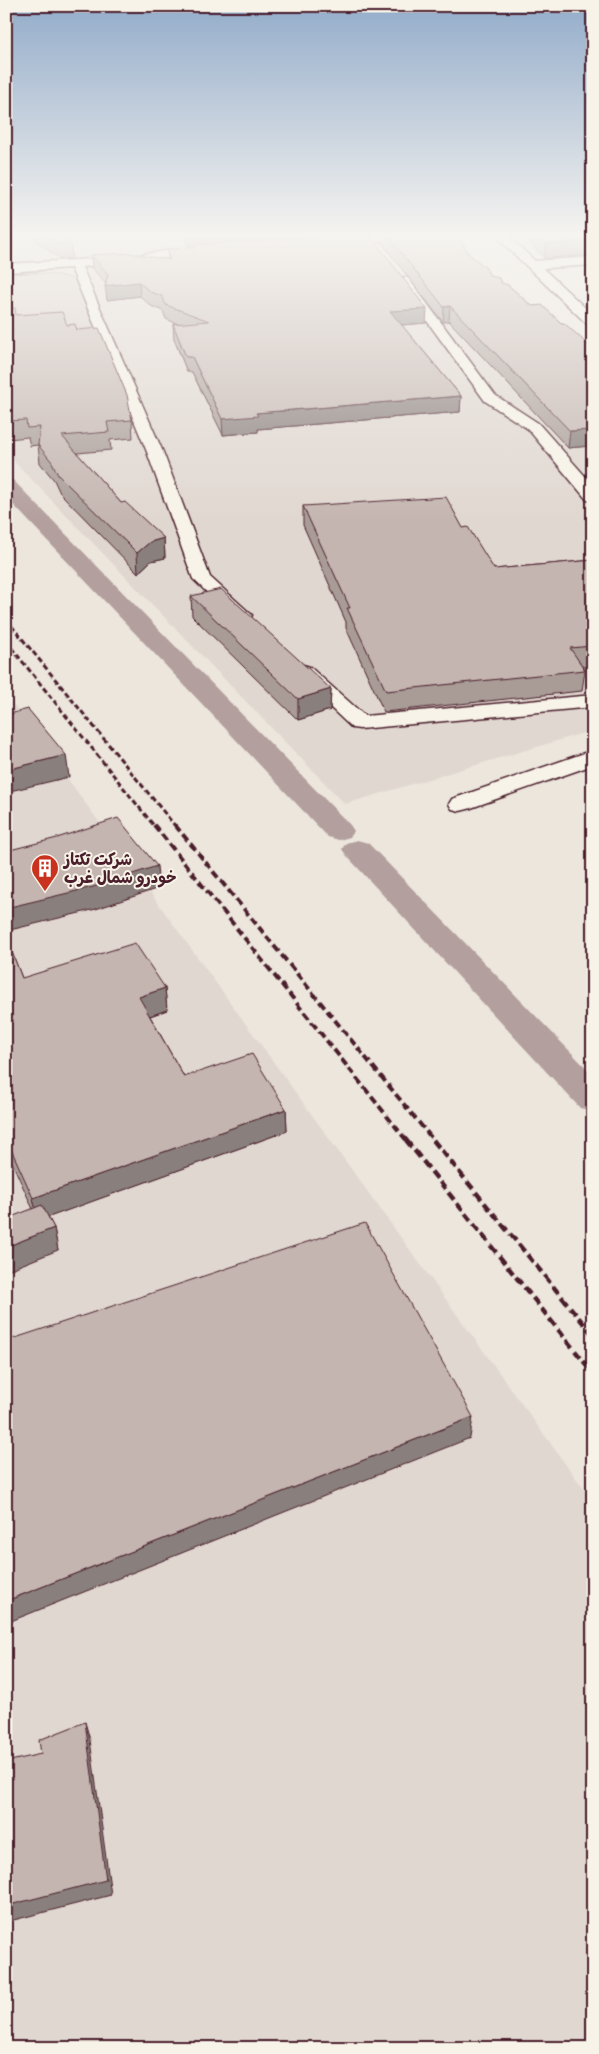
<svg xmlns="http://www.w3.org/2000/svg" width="599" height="2054" font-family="Itim,'Playpen Sans Arabic',sans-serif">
<rect width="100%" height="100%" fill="#ece6dd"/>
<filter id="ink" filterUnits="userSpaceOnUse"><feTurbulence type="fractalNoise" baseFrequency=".02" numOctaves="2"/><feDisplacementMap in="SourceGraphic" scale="10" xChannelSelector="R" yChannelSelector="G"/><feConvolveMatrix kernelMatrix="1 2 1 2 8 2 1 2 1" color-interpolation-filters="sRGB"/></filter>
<g filter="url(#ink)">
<!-- built -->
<path fill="#e0d7d0" d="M6,234H441L593,389V730L345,804L6,453Z
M513,234H593V257L543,261Z
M6,694L593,1502V2048H6Z"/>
<!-- green -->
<path fill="#d5c9c2" stroke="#907476" d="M38,273C53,275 70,274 81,285L99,338L6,322V274Z"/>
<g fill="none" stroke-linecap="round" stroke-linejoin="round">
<!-- canal -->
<path fill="#b39f9d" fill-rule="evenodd" d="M6,478L13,480L350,825L354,831L350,837L339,840L328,837L6,497Z
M357,840L368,843L593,1075V1111L580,1108L346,855L342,849L346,843Z"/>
<!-- minor casing -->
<g stroke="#4a1f2b" stroke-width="3">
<path id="minor" d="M375,234H397C388,242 340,252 331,244C341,234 363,242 375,234Z
M204,250L210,253L208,255L82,267L163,452L210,577L252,615L249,619L242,621L235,619L193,579L147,452L71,268L6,272V264L126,257L165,251Z
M593,257V265L533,269L527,265L533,261Z
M404,277L408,278L495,395L538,423L593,485V501L587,500L528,429L485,401L398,281Z
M303,665L310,667L365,716L593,695V707L360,729L352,728L296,675L293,671L296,667Z
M593,750V765L468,809L460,811L452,809L449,804L452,799Z"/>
</g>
<!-- major casing -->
<g stroke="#4a1f2b" stroke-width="3">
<path id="major" d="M493,234H506L593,315V326L588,325Z"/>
</g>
<!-- minor -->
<use href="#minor" fill="#f7f3e8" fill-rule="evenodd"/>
<!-- major -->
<use href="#major" fill="#f7f3e8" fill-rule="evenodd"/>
<!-- rail-far2 -->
<path stroke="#4a1f2b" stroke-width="3" stroke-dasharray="5.5 3" stroke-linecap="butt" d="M6,619L176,827
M6,641L155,827"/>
<!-- rail-far1 -->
<path stroke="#4a1f2b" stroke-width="4" stroke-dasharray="8 4" stroke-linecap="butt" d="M154,825L407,1141
M175,825L434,1141"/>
<!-- rail -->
<path stroke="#4a1f2b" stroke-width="4.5" stroke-dasharray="9 4.5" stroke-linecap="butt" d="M406,1140L593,1373
M433,1140L593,1335"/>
</g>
<!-- wall -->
<path fill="#a99c97" stroke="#4a1f2b" d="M35,234H67L71,244L72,258L60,259L36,241Z
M182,234H372L370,235L426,323L401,325L461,396L460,412L258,429V432L223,435L192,372H187L174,339L173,324H178L166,319L163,311L151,306L140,296L107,300L106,284L92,268L91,255L168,259L167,249L193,248H189Z
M382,234H457L468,253L490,276L532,306L561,323L593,349V450L590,446L568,448L449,321L443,322L382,243Z
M523,234H593V255L544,258Z
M6,309L16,315L67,325L77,330L132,420L133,438L110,440L111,450L77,453L121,503L164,538L165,558L151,561L138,573L60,493L54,480L40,463L38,445L30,446L28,437L9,439L6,436Z
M303,506L463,528L494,569L593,560V666L583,667L585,670L582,691L384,712L346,628V622L303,525Z
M191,596L331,689L330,710L298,720L192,616Z
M6,937L22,978L165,988L167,1010L150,1016L184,1077L286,1109L287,1131L48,1217L54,1228L58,1250L33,1209L6,1149Z"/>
<!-- shaded-wall -->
<path fill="#897f7b" stroke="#4a1f2b" d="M189,234H372L368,236L189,248Z
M593,241V255L544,258L546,244Z
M139,282L140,296L107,300L105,286Z
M450,306L449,321L443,322L444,307Z
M427,309L426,323L389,326L390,311Z
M461,396L460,412L258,429V432L223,435L222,419L256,413Z
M592,430L590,446L568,448L570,431Z
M164,538L165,558L151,561L138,573L137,553L150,542Z
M331,689L330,710L298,720V699Z
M66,755L69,777L6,792V770Z
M157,866L159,888L96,909L6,931V908Z
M165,988L167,1010L141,1019L139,997Z
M286,1109L287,1131L38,1221L33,1198Z
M54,1228L58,1250L6,1271V1247Z
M473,1417L470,1438L6,1623V1601Z
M85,1722L90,1740L111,1895L6,1922V1906Z"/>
<!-- building -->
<path fill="#c4b5b0" stroke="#4a1f2b" d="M45,234H67L71,244H59Z
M361,234H369L427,309L390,311L461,396L256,413L258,416L222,419L192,357H186L173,324L209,321L166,305L162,296L150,292L139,282L105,286L108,274L91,255L129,253L170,260L167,249L194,248L193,246L195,245Z
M386,234H457L468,253L486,268L490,276L499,278L501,283L508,285L532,306L542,305L561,323H564L593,349V430H592L570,431L450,306L444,307Z
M537,234H593V241L546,244Z
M15,308L16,315L62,312L67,325L75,324L77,330L99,328L127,395L132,420L107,422L109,432L62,436L121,503L125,502L164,538L150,542L137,553L58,475L52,462L38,445L40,427L27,428L26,420L6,421V309Z
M446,497L463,528L468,527L494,569L593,560V646L570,648L585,670L386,691L347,608H350L303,506Z
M221,589L331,689L298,699L191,596Z
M28,709L66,755L6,770V715Z
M118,818L157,866L93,887L6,908V851L57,838Z
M6,937L22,978L135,943L165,988L139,997L184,1077L252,1054L286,1109L33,1198L6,1138Z
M42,1205L54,1228L6,1247V1219Z
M365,1223L473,1417L6,1601V1341Z
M85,1722L106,1880L6,1906V1762L41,1754L39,1740Z"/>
</g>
<!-- sky -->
<linearGradient id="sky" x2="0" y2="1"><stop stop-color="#93acca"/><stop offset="0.45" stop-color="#f6f4f0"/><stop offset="1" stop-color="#f6f4f0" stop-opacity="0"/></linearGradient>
<rect width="599" height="522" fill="url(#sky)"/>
<!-- icons -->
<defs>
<g id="building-pin" transform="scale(1.4375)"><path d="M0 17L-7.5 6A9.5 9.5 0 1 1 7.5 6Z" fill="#c8321e" stroke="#f7f3e8"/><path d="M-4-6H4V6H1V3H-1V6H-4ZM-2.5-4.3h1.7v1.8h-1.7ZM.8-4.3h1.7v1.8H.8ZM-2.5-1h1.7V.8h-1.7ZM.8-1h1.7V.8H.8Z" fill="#fff"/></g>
</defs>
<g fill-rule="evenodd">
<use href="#building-pin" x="45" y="868"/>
</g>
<g text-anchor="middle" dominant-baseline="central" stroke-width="4" stroke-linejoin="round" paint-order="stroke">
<!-- poi labels -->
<g font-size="16" font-weight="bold" fill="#4a1f2b" stroke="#f7f3e8" text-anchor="start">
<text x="64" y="859">شرکت تکتاز<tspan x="64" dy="18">خودرو شمال غرب</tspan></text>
</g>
</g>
<!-- margin -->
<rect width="599" height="2054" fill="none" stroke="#f7f3e8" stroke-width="25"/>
<rect x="12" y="12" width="574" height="2029" fill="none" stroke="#4a1f2b" stroke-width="2" filter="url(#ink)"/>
</svg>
